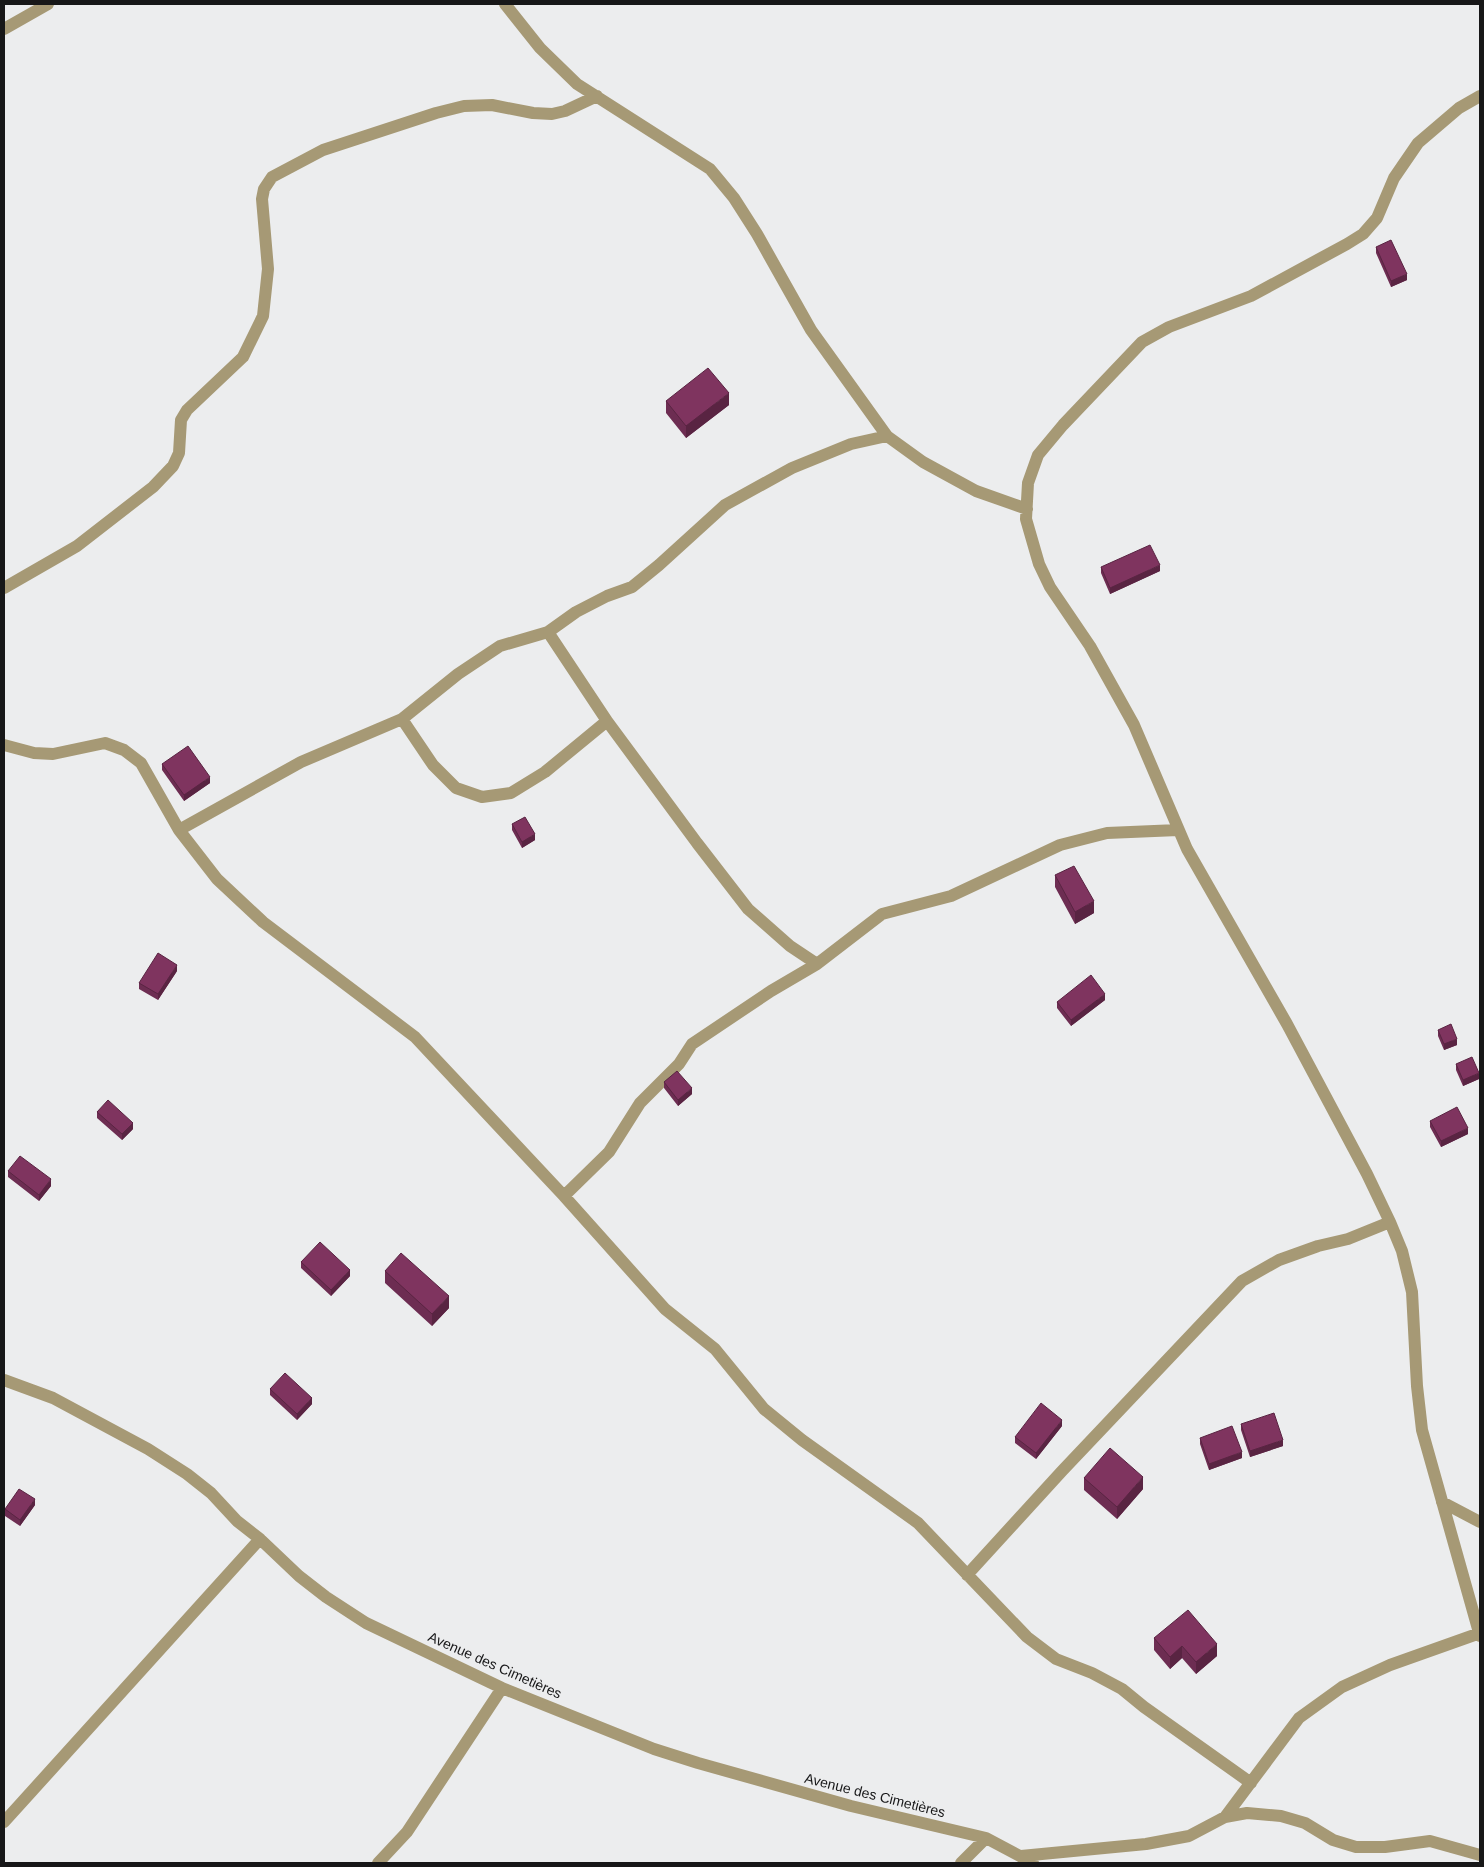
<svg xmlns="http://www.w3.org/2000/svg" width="1484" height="1867" font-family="Arial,sans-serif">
<rect width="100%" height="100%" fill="#ecedee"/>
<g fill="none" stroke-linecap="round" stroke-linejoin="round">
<!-- street -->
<path stroke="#a69975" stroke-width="12" d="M505,4L540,48L577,84L710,169L734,198L757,234L811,330L887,436
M4,29L48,4
M1480,96L1459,108L1418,143L1394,178L1377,218L1363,234L1347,244L1251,296L1169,327L1142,342L1063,425L1038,455L1028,483L1026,519L1039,564L1050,587L1090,646L1134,725L1187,849L1287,1024L1367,1174L1390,1222L1402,1251L1412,1292L1417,1386L1422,1430L1480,1636
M1027,509L976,491L923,462L887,436L851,444L792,468L725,505L659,565L632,587L607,596L576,612L548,632L607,721L697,843L748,909L790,946L817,964L882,914L951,896L1060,845L1107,833L1178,830
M4,588L77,546L153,487L173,466L179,453L181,420L187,410L243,357L263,316L268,269L262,199L264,189L272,177L323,150L436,113L464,106L492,105L533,113L552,114L565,111L597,96
M402,719L433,765L456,788L482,797L511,793L545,772L607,721
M4,745L34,753L53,754L105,743L124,750L141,763L179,830L217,879L263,922L415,1037L564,1196L665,1309L715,1349L764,1409L802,1440L918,1523L1027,1637L1056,1659L1092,1673L1122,1689L1144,1707L1251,1783
M179,830L301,762L402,719L458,674L500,646L548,632
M564,1196L609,1152L640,1103L679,1064L692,1044L771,991L817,964
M4,1380L53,1398L148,1449L187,1474L211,1493L237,1521L260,1539L299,1576L326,1597L366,1623L502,1688L654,1749L698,1763L851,1806L986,1838L1033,1863
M1442,1502L1480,1522
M967,1575L1062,1471L1242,1281L1279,1260L1318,1246L1348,1239L1390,1222
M1225,1817L1299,1718L1342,1687L1390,1665L1480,1633
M4,1822L260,1539
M1021,1856L1146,1844L1189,1836L1225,1817L1247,1813L1281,1816L1305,1823L1333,1840L1356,1847H1385L1430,1841L1480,1855
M378,1863L407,1832L502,1688
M961,1863L986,1838"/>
</g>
<!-- wall -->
<path fill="#6d2d52" d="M1376,247L1407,280L1391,287L1376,253Z
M666,401L729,405L686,438L666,413Z
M1101,567L1160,571L1110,594L1101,573Z
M162,764L210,783L184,801L162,770Z
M512,824L535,840L522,848L512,830Z
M1055,875L1094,913L1075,924L1055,887Z
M177,971L158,1000L139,989V983Z
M1105,1000L1071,1026L1057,1008V1002Z
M1438,1030L1457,1045L1444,1050L1438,1036Z
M1456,1064L1479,1079L1463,1086L1456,1070Z
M664,1082L692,1094L678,1106L664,1088Z
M97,1112L133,1129L122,1140L97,1118Z
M1430,1121L1468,1134L1441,1147L1430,1127Z
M8,1171L51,1186L39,1201L8,1177Z
M301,1262L350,1276L331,1296L301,1268Z
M385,1271L449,1308L432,1326L385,1283Z
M1480,1277V1287L1479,1284V1278Z
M270,1389L312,1404L297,1420L270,1395Z
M1241,1424L1283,1446L1250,1457L1241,1430Z
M1062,1426L1036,1459L1015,1443V1437Z
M1200,1438L1242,1458L1209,1470L1200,1444Z
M1084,1478L1143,1489L1117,1519L1084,1490Z
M35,1505L20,1526L5,1516V1509Z
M1154,1638L1217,1656L1196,1674L1182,1658L1170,1669L1154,1650Z"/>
<!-- shaded-wall -->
<path fill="#592442" d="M1407,274V280L1391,287V281Z
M729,393V405L686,438V426Z
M1160,565V571L1110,594V588Z
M210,777V783L184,801V795Z
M535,834V840L522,848V842Z
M1094,901V913L1075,924V912Z
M177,965V971L158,1000V994Z
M1105,994V1000L1071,1026V1020Z
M1457,1039V1045L1444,1050V1044Z
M1479,1073V1079L1463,1086V1080Z
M692,1088V1094L678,1106V1100Z
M133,1123V1129L122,1140V1134Z
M1468,1128V1134L1441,1147V1141Z
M51,1179V1186L39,1201V1195Z
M350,1270V1276L331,1296V1290Z
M449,1296V1308L432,1326V1314Z
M312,1398V1404L297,1420V1414Z
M1062,1420V1426L1036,1459V1453Z
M1283,1440V1446L1250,1457V1451Z
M1242,1452V1458L1209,1470V1464Z
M1143,1477V1489L1117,1519V1507Z
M35,1499V1505L20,1526V1520Z
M1217,1644V1656L1196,1674V1662Z
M1182,1646V1658L1170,1669V1657Z"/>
<!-- building -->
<path fill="#7f345f" stroke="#592442" d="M1391,240L1407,274L1391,281L1376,247Z
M708,368L729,393L686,426L666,401Z
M1150,545L1160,565L1110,588L1101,567Z
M188,746L210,777L184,795L162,764Z
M525,817L535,834L522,842L512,824Z
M1074,866L1094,901L1075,912L1055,875Z
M158,953L177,965L158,994L139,983Z
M1091,975L1105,994L1071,1020L1057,1002Z
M1451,1024L1457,1039L1444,1044L1438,1030Z
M1472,1057L1479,1073L1463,1080L1456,1064Z
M677,1071L692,1088L678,1100L664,1082Z
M108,1100L133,1123L122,1134L97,1112Z
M1457,1107L1468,1128L1441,1141L1430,1121Z
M20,1156L51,1179L39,1195L8,1171Z
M320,1242L350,1270L331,1290L301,1262Z
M401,1253L449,1296L432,1314L385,1271Z
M285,1373L312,1398L297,1414L270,1389Z
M1041,1403L1062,1420L1036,1453L1015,1437Z
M1274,1413L1283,1440L1250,1451L1241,1424Z
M1232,1426L1242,1452L1209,1464L1200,1438Z
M1110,1448L1143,1477L1117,1507L1084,1478Z
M19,1489L35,1499L20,1520L5,1509Z
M1188,1610L1217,1644L1196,1662L1182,1646L1170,1657L1154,1638Z"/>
<g text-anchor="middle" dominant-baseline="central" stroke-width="5" stroke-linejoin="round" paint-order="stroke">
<!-- street labels -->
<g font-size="14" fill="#171718" stroke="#ecedee">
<text transform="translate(495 1665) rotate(24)">Avenue des Cimetières</text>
<text transform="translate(875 1795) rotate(14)">Avenue des Cimetières</text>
</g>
</g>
<!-- border -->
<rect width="1484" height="1867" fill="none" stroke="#171718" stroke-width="10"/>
</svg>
